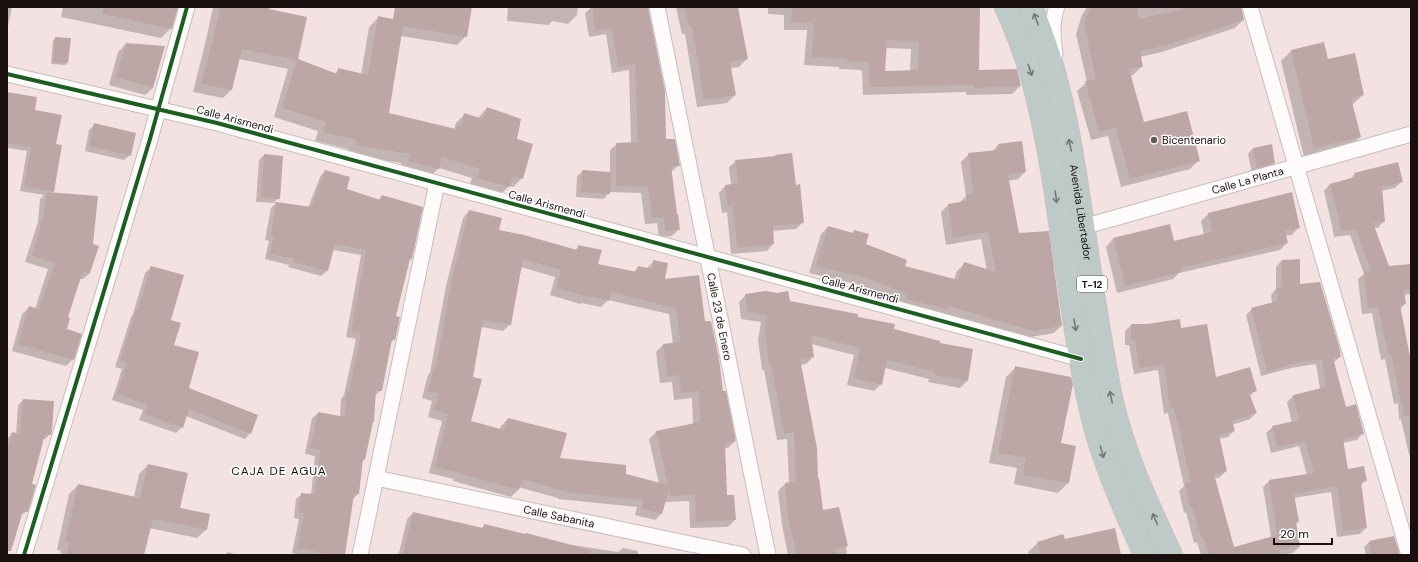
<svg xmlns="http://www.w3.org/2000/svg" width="1418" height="562" font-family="'DM Sans',sans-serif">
<rect width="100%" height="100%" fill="#f4e2e2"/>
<!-- shadow -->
<path fill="#0003" fill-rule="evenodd" d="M7,7H12L7,31Z
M63,7H177L171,28L161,38L61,17Z
M213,7H268L267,10L305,18L296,60L334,74L339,70L361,75L369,27L378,18L466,36L457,45L401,36L388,114L454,130L456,123L465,114L478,118L487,108L515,140L522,178L513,187L509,186L500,195L469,187L472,178L439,168L429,178L400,170L401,163L348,154V149L315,141L318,131L274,117L288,69L239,59L231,90L223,98L193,92L206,40Z
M508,7H578L577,15L568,24L552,21L549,25L507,21Z
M592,7H647L666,140L679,165L671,172L679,229L672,236L659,237L657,223L645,224L641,193L609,192L604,199L576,197L577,176L583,171L610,173V150L617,144H631L629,70L612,73L606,34L589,37L585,13Z
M676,7H737L747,59L739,67L730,68L735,95L727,103L697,107L685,34H682Z
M768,7H979L978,71L1020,86L1012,94L966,95V92L863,95L862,71L860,70L839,69V67L804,65L807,30H784V15L768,14ZM886,48L911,49L910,71L884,72Z
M1087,7H1241L1243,20L1235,28L1162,52L1140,57L1142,66L1133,75L1130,76L1143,123L1199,160L1190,169L1121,187L1108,136L1091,140L1077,91L1087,82L1076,34L1082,15Z
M56,38L67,63L65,65L51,64L53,40Z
M1323,43L1327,60L1363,95L1352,105L1360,137L1350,147L1304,157L1281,61L1291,51Z
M126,44L153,88L145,95L109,85L118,52Z
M7,109L34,111L55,145L53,191L51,193L90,273L83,279H80L66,318L65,330L73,359L66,366L12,351L22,314L29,307L35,309L48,269L25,262L38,222L40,199L44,195L20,191L27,151L7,148Z
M95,124L130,155L124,160L85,151L89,130Z
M998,145L1025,172L1018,179L1008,181L1018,234L1061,326L1054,333L1025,338L942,313L939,316L899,306L900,301L860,285L809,273L821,234L828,227L852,234L854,232L865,244L904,267L954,280L957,271L964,264L987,271L981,239L946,245L941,212L948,205L959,203L966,196L961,162L969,154L992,152Z
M1253,148L1274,163L1269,168L1252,173L1248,154Z
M264,155L279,198L274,202L308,208L320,177L325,171L346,189L378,200L382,196L411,259L408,261L394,317V339L390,344L381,390L375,396L373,422L372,423L364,459L362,462L358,494L352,500L344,555H300L292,553L299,519L294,518L296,499L302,494L311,495L315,456L305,454L312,418L318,413L340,417L341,399L344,395L356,339L346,337L361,255L333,250L327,271L321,276L288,267L289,265L265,259L269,241L265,240L271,208L276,203L256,202L259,160Z
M776,155L803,222L796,229L772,231L773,244L767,251L731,254L727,212L722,213L719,193L725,186L731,185L729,167L736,161L774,157Z
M1355,174L1402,181L1395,188L1381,191L1384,221L1378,228H1374L1388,267L1411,265V294L1404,295L1405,304L1400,309L1411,367V455H1409L1401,419L1399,420L1398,403L1394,404L1385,359L1381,360L1372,313L1362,314L1358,279L1364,274L1350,235L1334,237L1332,226L1324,191L1330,184L1349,180Z
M1291,194L1299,227L1292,235L1285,236L1287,243L1280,250L1179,273L1173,279L1117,293L1106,247L1113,239L1169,225L1173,242L1204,235L1201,221L1208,214Z
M469,211L498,230L575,250L579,247L597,265L633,273L638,267L647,268L654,261L664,280L704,322L735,441L728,448H724L726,496L735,520L728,527L690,528L689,501L665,502L661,514L655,520L635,515L637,507L558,499V498L518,487V490L511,497L453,481L454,479L429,473L442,421L428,417L432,401L422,398L428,375L430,373L446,286L463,218ZM521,267L555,277L550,295L580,304L581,303L601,307L608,300L669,314L673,344L663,345L656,352L660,383L672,382L674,400L692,398L693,424L656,432L649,439L659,484L559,459L508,419L501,426L500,430L470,421L472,378L481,327L503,331L510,324Z
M1282,260L1299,286L1340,357L1333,363L1345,408L1363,433L1357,440L1343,443L1347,470L1366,480L1360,486L1366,528L1360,534L1337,537L1331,492L1294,498L1298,522L1296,524L1299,547L1293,553L1280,555H1201L1197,542L1194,543L1186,512L1184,513L1179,491L1184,486L1168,413L1164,414L1158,370L1134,374L1129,345H1125V331L1131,325H1147L1181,330L1215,378L1255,391L1250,396L1256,413L1250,419L1232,425L1234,431L1228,437L1219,439L1226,471L1220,477L1214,479L1233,548L1271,537L1263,487L1269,481L1307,475L1299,446L1271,453L1266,433L1273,427L1292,423L1287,402L1293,396L1320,389L1316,364L1291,368L1261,376L1246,315L1252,309L1272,304L1271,295L1276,289V267Z
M151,267L170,321L173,346L188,388L250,433L245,439L186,416L182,427L176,433L139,420L143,410L112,400L122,369L115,367L131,317L133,314L145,273Z
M746,295L789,302L856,318L893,330L967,381L960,388L928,382L929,379L885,368L881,384L874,391L847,385L854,355L811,344L813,357L806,364L800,365L822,512L847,546L846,547L847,555H788L782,525L778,491L785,484L789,483L787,439L777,440L764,370H762L758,340L761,322L741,319L739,302Z
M1016,367L1060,444L1075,447L1068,483L1058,493L1014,484L1017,468L989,463L1006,377Z
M23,400L50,434L45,439H42L31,485L27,511L20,516L7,549V439L12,433L16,434L18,405Z
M148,465L179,509L206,530L197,538L149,528L133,555H60L61,551L57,550L69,494L78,485L134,497L139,474Z
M413,513L481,529L485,525L566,544L618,552L623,548L638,551V555H395L399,553L407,519Z
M1394,538L1399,555H1366L1364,547L1369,542Z
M1064,540L1120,555H1029L1028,552L1038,543Z
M228,552L237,555H225Z"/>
<!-- building -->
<path fill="#bca7a6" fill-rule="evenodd" d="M103,7H178L172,29L102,14Z
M220,7H269V9L307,17L298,59L337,74L338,68L368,75L378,16L393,19L395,7H472L467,37L403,26L389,113L456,129L457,125L461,126L464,113L483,119L487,107L521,119L517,139L533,144L523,179L513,176L510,187L477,178L480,169L442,157L439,169L408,161L410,154L356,145L357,140L323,132L326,122L282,108L297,60L242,49L232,90L201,84L212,44Z
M592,7H648L665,91L666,139H675L680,166H671L677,214H678L680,230L665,231L664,217L652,218L648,187L616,186V143L638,142L635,64L618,67L612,28L595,30Z
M685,7H738L748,59L730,62L736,95L704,100L692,26L689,27Z
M792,7H980L979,70L1017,69L1021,86L974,88V85L870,87L869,63L868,62H847V59L812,57L814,23L791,22ZM887,40L919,42L918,70L885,71Z
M1090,7H1137L1139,19L1175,11L1188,7H1241L1244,20L1171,44L1140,51L1143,67L1129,69L1144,122L1187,111L1200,161L1130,179L1116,128L1099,132L1085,81L1096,79L1084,24Z
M55,37L71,38L68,63L53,62Z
M1324,42L1328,59L1355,53L1364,95L1351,98L1361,137L1314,148L1291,50Z
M126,43L165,46L153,88L116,77Z
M7,92L37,97L35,110L62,115L56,144L62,145L54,192L24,186L31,147L7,143Z
M94,123L136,133L131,156L89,146Z
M1022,141L1026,172L1008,175L1019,233L1049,231L1062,326L1033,331L948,306L947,309L906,299L907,294L867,278L816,266L828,226L853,233L854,230L869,234L866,244L907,260L905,266L958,280L964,262L996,272L988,232L953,238L948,204L967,201L966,194L973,193L968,153L998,150V144Z
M1272,144L1275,163L1257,168L1253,148Z
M792,153L796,185L800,184L804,223L773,226L774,244L737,248L733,206L728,207L725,185L738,183L735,160L776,156L775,155Z
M264,154L283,156L280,199L261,197Z
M1398,162L1403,182L1382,187L1385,222L1373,223L1389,266L1411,264V289L1404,290L1406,304L1400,305L1411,362V416H1404L1391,354H1388L1378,307L1368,308L1364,272L1371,271L1356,229L1340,231L1339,219L1330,184L1355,177L1354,173Z
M325,170L350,177L347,189L380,200L382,195L423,207L412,259H410L396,316L400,317L395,340L392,339L382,391L376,390L374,422H373L365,460L363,459L359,494H354L345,555H332L297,548L304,513H299L301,493L315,494L320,450L310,448L318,412L345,417L346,392H349L361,333L351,332L366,250L335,244L328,271L293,262L294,259L270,254L274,235H271L276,202L311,207Z
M582,170L611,172L610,194L581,192Z
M47,192L98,196L93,244L99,246L90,273L83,271L68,317L70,318L67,329L82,334L74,360L18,344L29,306L39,309L55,263L32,256L44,214Z
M1292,192L1300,228L1285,231L1288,243L1181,268L1182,272L1125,286L1113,238L1170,224L1174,241L1212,232L1208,213Z
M469,210L502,218L499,230L524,235L577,250L578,245L602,250L598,264L637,272L638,266L652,269L653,260L668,263L665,279L699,275L705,321H711L719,359L723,391H726L736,441L725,443L727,495H734L736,520L696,522L695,495L670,496L669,490L662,514L641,508L644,500L564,492V491L522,479L519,490L460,474V473L435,467L448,414L434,410L439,394L428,391L434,367H436L452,279ZM523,259L561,270L556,288L588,297L589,296L609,301L611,292L676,308L680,342L663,344L667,377L679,375L681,393L699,391L700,422L656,431L668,485L626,474V465L560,458L567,433L508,418L504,430L471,421L482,379L473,377L483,320L511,325Z
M1300,259V284L1320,282L1339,346L1341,357L1333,358L1346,407L1356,404L1364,434L1343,439L1348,469L1364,466L1367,481L1361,482L1367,528L1343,531L1337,486L1294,494L1299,522H1296L1300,547L1280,550L1281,555H1209L1203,537H1201L1192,507H1190L1185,484L1191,482L1174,408H1170L1164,364L1139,368L1135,339L1131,340V324H1147L1180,319L1181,328L1207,324L1216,377L1250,367L1257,391L1249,393L1257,413L1232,421L1235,431L1219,435L1227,471L1214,474L1234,547L1277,535L1269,480L1314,473L1305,441L1277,447L1272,426L1299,420L1293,395L1326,387L1322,359L1298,363L1267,371L1251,308L1278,301L1276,288L1282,287V260Z
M151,266L184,275L171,320L181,323L174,345L199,352L189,388L258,415L251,434L189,409L183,428L145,414L148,405L117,394L127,363L120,361L136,310H138Z
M766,291L777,293L788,291L790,301L858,314V317L895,324L894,329L940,341V343L973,349L968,381L935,375V372L887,360L882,385L854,378L860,348L811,335L814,357L800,359L817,448L818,479L819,478L823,510L839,507L848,546L835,549L837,555H797L788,518L785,483L796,481L794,432L784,434L771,364H769L765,332L767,315L748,312L745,294Z
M1015,366L1071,377L1073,384L1061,443L1076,446L1069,483L1023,475L1026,458L998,453Z
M23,399L54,401L52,431L51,435L45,434L32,484L36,485L28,512L23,511L11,551H7V453L12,432L20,434Z
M148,464L188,473L180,508L210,514L207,530L153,519L144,555H66L69,542L65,541L78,484L140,498Z
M413,512L483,528L484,524L525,534L526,533L591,550L590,555H403Z
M1115,528L1121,555H1041L1037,542L1063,534L1065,539Z
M1394,536L1400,555H1371L1369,541Z"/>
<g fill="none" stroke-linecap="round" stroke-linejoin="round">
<!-- street casing -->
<g stroke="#cabcbb" stroke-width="17">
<g id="street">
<path id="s1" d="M657,7L768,555"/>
<path d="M1250,7L1409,555"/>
<path d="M1055,54C1053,38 1051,22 1057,7"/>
<path d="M7,74L217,123L1081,359"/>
<path id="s2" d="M1083,227L1411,134"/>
<path id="s3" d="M376,478L743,555"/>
<path d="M24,555L150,139L187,7"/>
<path d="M360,555L437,183"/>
</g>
</g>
<!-- highway casing -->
<g stroke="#c9c0c0" stroke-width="24">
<g id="highway">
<path d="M1006,7C1017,32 1027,57 1034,84C1061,188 1066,297 1089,402C1100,456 1123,505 1145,555"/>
<path id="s4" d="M1031,7C1059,71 1070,138 1080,206C1090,270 1098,334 1111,397C1123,453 1147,503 1171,555"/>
</g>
</g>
<!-- street -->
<use href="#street" stroke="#fdfbfb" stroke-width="15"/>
<!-- highway -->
<use href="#highway" stroke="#bdcac8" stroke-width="22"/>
<!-- cycleway casing -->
<g stroke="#fff" stroke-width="6">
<path id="cycleway" d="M7,74L217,123L1081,359
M24,555L150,139L187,7"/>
</g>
<!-- cycleway -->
<use href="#cycleway" stroke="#1b5e20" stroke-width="4"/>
</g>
<!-- one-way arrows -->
<defs><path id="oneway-shaft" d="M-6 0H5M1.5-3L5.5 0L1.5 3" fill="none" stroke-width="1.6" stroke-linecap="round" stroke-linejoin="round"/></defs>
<g stroke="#747675">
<use href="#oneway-shaft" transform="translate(1036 19) rotate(-112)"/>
<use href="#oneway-shaft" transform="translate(1030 70) rotate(72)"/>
<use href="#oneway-shaft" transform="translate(1070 145) rotate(-102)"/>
<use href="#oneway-shaft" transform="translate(1056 197) rotate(82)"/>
<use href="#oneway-shaft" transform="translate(1075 325) rotate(80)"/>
<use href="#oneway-shaft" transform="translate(1111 397) rotate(-102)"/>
<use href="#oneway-shaft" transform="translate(1102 452) rotate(74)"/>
<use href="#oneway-shaft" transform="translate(1155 519) rotate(-114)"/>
</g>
<!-- markers -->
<circle fill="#665959" stroke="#fff" stroke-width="1.5" cx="1154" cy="140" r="4"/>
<g text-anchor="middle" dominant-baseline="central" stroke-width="3" stroke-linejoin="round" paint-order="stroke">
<!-- shield labels -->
<rect fill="#fff" stroke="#5f5757" stroke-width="1" x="1077" y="276" width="30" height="16" rx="3"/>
<g font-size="10" font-weight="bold" fill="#1a0f0f">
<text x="1092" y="284">T-12</text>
</g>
<!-- street labels -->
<g font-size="11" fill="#1a0f0f" stroke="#fff">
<text transform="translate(235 119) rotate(15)">Calle Arismendi</text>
<text stroke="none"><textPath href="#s2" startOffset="171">Calle La Planta</textPath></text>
<text transform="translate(547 204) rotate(15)">Calle Arismendi</text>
<text stroke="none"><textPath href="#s4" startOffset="212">Avenida Libertador</textPath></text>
<text transform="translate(860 289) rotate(15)">Calle Arismendi</text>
<text stroke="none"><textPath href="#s1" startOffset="316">Calle 23 de Enero</textPath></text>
<text stroke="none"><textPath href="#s3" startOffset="187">Calle Sabanita</textPath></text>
</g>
<!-- poi labels -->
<g font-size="11" fill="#1a0f0f" stroke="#fff" text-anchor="start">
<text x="1162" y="140">Bicentenario</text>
</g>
<!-- neighbourhood labels -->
<g font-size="12" letter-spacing="1" fill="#1a0f0f" stroke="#fff">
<text x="279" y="471">CAJA DE AGUA</text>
</g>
</g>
<!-- border -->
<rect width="1418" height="562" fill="none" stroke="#1a0f0f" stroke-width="16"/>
<!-- scale -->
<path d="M1274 538v6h58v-6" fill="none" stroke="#1a0f0f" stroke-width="2"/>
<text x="1280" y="538" font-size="12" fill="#1a0f0f" stroke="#ffffff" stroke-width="3" paint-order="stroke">20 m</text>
</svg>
